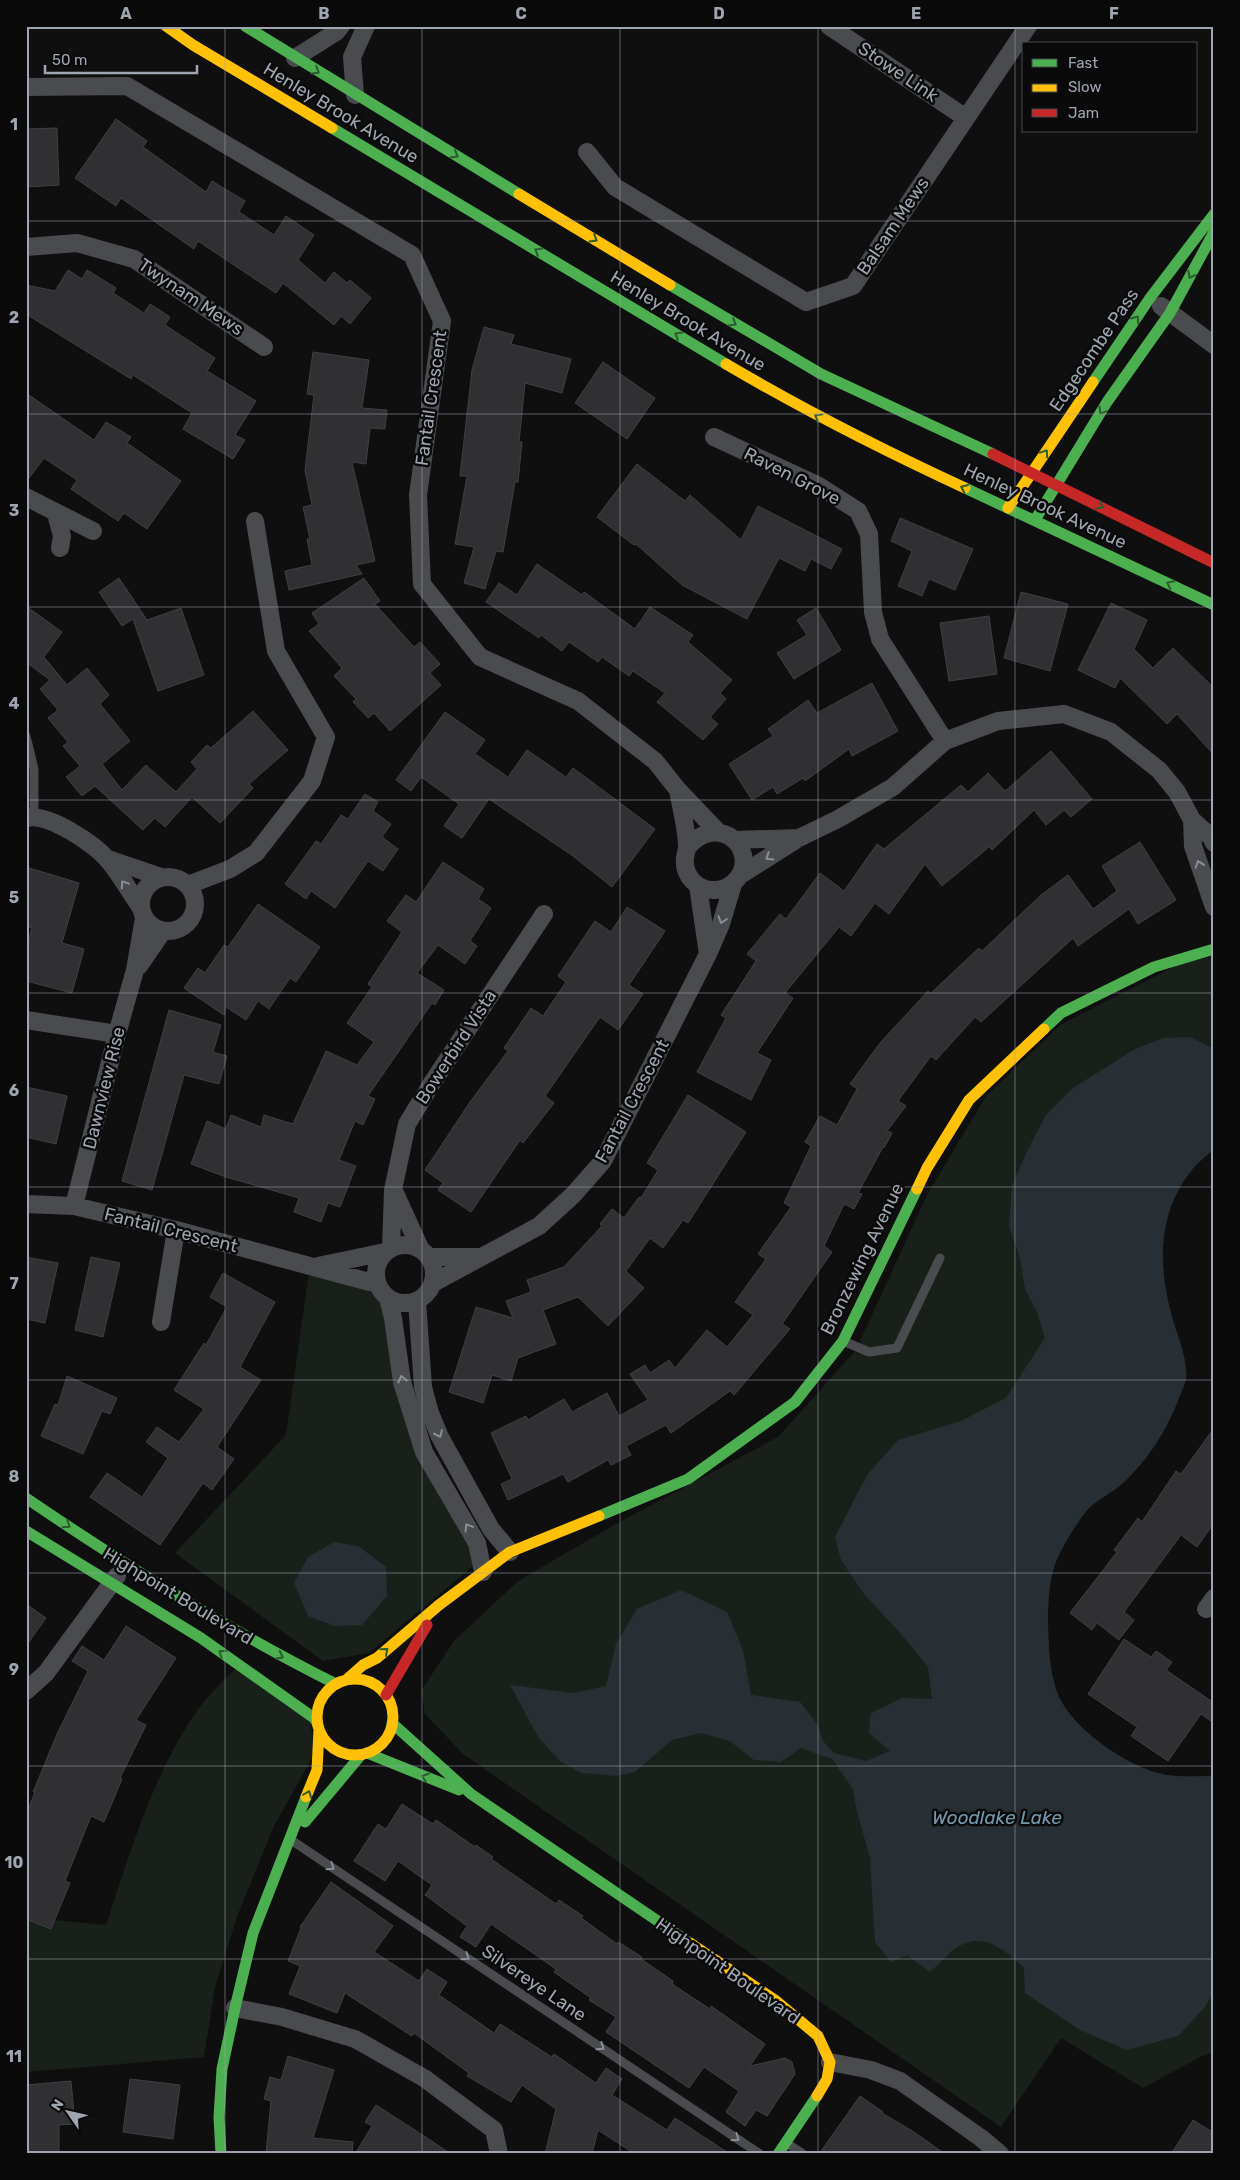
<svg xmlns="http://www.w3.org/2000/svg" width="1240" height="2180" font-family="Rubik,sans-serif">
<rect width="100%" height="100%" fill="#0f0f10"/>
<!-- green -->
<path fill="#19201a" d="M1214,957V1149C1206,1156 1197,1163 1191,1171C1158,1213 1158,1264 1171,1313C1175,1330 1189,1361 1186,1379C1185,1385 1181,1392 1179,1398C1167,1430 1148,1460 1122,1484C1112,1493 1100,1498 1090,1507C1081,1516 1067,1539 1061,1551C1049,1572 1048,1601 1048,1625C1049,1647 1049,1668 1056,1689C1067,1725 1122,1763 1158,1773C1175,1778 1196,1776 1214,1776V2052L1202,2056L1143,2088L1061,2038L1001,2127L463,1754L425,1714L421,1691L454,1641L518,1581L616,1524L778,1437L856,1350L927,1195L986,1096L1060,1025L1183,962Z
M309,1272L356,1284L377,1297L390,1317L398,1379L479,1561L369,1653L323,1661L175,1553L286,1435Z
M240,1663L307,1709L316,1751L274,1826L238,1914L215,1987L204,2057L26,2072V1909L54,1920L106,1925C130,1852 154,1771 199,1708C211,1692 227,1678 240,1663Z"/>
<!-- water -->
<path fill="#272f34" d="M1190,1037L1214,1049V1149C1206,1156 1197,1163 1191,1171C1158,1213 1158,1264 1171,1313C1175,1330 1189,1361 1186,1379C1185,1385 1181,1392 1179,1398C1167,1430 1148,1460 1122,1484C1112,1493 1100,1498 1090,1507C1081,1516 1067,1539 1061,1551C1049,1572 1048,1601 1048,1625C1049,1647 1049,1668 1056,1689C1067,1725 1122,1763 1158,1773C1175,1778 1196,1776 1214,1776V1991L1205,2007L1178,2036L1127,2050L1080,2030L1025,1993L1024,1968C1006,1950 982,1930 956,1948C947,1955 939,1964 930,1972L907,1955L891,1962L875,1942L870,1858L857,1812L853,1789L832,1759L801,1748L781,1762L754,1760L730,1741L701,1733L672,1740L635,1772L617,1776L582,1773L561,1762L539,1738L510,1685L573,1693L606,1686L616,1644L637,1609L681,1590L727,1612L743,1650L751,1695L800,1702L818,1725L823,1741L834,1753L866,1761L890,1751L869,1733L871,1713L902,1698L932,1699L928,1667L902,1635L864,1594L841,1560L835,1537L867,1475L898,1440L961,1421L1006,1398L1045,1338L1037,1312L1025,1289L1020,1258L1009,1226L1012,1185L1027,1151L1046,1115L1073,1088L1135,1049L1163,1038Z
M334,1542L358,1546L386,1567L387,1596L362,1625L334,1626L308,1616L294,1583L308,1557Z"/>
<!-- building -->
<path fill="#303032" stroke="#3e4044" d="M116,119L147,141L143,147L206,192L212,181L245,201L239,212L274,235L286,216L314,235L298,260L325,283L334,272L347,283L350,280L371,298L350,324L341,316L334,325L283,283L276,293L198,241L194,249L121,198L116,206L75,178Z
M57,128L59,185L26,187V129Z
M68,270L82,279L87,270L116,288L113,293L144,313L150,304L170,317L165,325L215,358L207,371L256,401L235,435L245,440L233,459L183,429L192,413L133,375L131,379L26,314V285L55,291Z
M484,327L514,335L511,344L571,359L562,393L525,383L519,442H522L518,482H515L503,552L496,551L485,589L464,583L474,547L455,544L467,476H460L472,370Z
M313,352L369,360L362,408L387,410L385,429L370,428L366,464L352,462L375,561L356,565L362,574L289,590L285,571L312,565L307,539H310L303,507L312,505L305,470L314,395L307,394Z
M603,362L655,398L627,439L575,403Z
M26,393L94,440L106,422L131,437L127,443L181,481L147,529L124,513L118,521L71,489L77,480L44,458L26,482Z
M637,464L685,501L690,495L741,540L758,506L842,549L831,569L811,559L805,571L779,558L747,619L682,585L636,544L634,545L597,517Z
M900,518L973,549L955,590L929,579L922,596L898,586L912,551L891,541Z
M537,564L582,595L584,592L635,629L650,607L693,635L688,642L732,680L720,693L726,699L710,717L718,724L703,740L657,702L665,693L633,671L629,676L602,657L598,662L569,642L562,651L541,635L539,638L486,602L499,583L517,595Z
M119,578L147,620L181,608L204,675L158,691L133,619L122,626L99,592Z
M364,578L380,601L375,604L414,647L420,642L440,664L430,673L441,685L390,731L374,713L368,718L353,702L356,699L334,676L342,668L309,631L319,624L312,613Z
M1021,592L1068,604L1050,671L1004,658Z
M1111,603L1147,620L1134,649L1153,668L1173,648L1214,688V755L1177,714L1167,724L1120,678L1115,688L1078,670Z
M26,606L62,632L44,657L67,685L87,668L109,695L100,704L130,741L102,764L122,790L146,765L176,792L197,769L191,762L207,745L211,748L253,711L288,750L249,784L253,788L220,823L192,797L165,827L155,818L143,830L95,786L82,796L66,777L80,766L63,746L68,742L48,718L58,710L40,689L50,680L26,662Z
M816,608L841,650L794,679L777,653L807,635L797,620Z
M989,616L997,674L949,681L940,623Z
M872,683L898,731L852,756L849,749L805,781L803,778L777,794L773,787L752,800L729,764L773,736L768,729L808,700L817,713Z
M445,712L485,740L475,754L508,777L527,750L566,777L573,768L655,829L612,887L573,856L489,799L462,838L444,826L459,804L421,777L411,791L396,780Z
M1051,751L1092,799L1071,817L1064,810L1046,825L1034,810L992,850L989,847L942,886L925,864L889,914L875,903L851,936L839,927L785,993L793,998L757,1053L771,1060L751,1100L697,1072L726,1018L721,1015L756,961L747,954L780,914L786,919L820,873L844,891L877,844L884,849L961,785L968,792L988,773L1005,791Z
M365,794L378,802L373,811L391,824L382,837L398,849L383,871L368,861L335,908L311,891L306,899L285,884L316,841L321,844L341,815L348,819Z
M1140,842L1176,900L1138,924L1129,909L1078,946L1073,938L981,1022L975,1017L936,1060L931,1056L898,1101L906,1106L887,1131L892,1133L884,1148L883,1147L858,1193L862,1194L854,1209L844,1204L824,1246L832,1252L782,1324L790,1329L734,1395L730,1391L671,1433L666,1425L626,1446L631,1455L611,1465L608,1460L568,1482L563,1474L508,1500L501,1484L512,1479L491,1433L526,1416L528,1420L564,1399L572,1412L607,1393L619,1416L648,1400L630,1374L645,1365L650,1373L669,1360L675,1368L707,1330L727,1347L753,1315L735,1302L766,1259L758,1254L791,1207L784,1203L811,1146L805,1142L820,1116L837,1125L857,1089L850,1084L880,1043L928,991L931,993L979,948L982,951L1041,895L1068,875L1093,909L1117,891L1102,866Z
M443,862L484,889L478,899L491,908L470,941L477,946L465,964L438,945L417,973L444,990L435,1005L432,1003L368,1096L375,1099L363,1125L355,1121L339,1160L356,1166L340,1207L328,1203L321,1222L294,1212L299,1198L226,1177L191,1164L207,1121L226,1129L231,1115L261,1127L264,1115L293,1124L326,1051L357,1065L374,1042L347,1023L372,987L368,984L402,932L387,921L406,895L416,902Z
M26,867L79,883L62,943L84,949L72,993L26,981V948L32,928L26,926Z
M258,904L320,947L296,982L290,978L269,1009L258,1001L246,1020L226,1007L224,1015L184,988L198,968L205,973L224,945L228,947Z
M627,907L665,931L629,985L643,994L618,1030L600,1017L545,1096L554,1103L523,1143L520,1140L471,1212L438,1190L443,1183L425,1170L470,1102L508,1051L504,1048L531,1008L543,1016L566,982L558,976L595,921L611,932Z
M169,1010L221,1025L213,1052L227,1056L219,1084L184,1075L152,1190L122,1181Z
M26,1087L67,1096L56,1144L26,1137Z
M688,1095L746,1132L688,1223L683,1220L663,1248L650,1238L626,1271L644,1288L608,1326L578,1297L543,1310L556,1344L518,1358L511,1381L492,1375L483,1403L449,1392L476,1307L513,1318L506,1301L531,1292L527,1280L564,1267L602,1226L600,1224L612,1209L624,1218L639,1197L641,1198L658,1170L647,1163Z
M26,1257L58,1263L45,1323L26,1319Z
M91,1257L120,1263L103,1337L75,1330Z
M223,1273L275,1302L240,1367L261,1380L217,1447L234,1459L212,1490L203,1483L160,1545L90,1497L107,1473L142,1497L168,1458L146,1442L157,1427L179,1442L204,1409L174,1390L204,1343L206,1345L227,1307L210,1297Z
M67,1376L117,1398L110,1414L102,1411L83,1454L41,1436L55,1404L58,1405Z
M1214,1428V1523L1197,1547L1181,1535L1124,1612L1134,1620L1119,1640L1097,1623L1092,1630L1070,1613L1117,1552L1114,1550L1138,1518L1142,1522L1176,1471L1181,1474Z
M26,1604L46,1618L26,1646Z
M126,1626L176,1658L136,1720L146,1725L120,1778L122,1779L104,1822L91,1816L65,1881L70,1883L51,1929L26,1919V1815L35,1792H33L58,1732L88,1671L72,1661L82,1646L104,1660Z
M1124,1639L1151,1657L1156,1651L1172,1662L1166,1670L1214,1703V1723L1201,1714L1168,1761L1131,1736L1137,1727L1088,1694Z
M402,1804L433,1824L436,1820L475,1847L476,1845L493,1857L491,1859L556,1904L559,1900L583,1916L581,1918L617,1944L618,1942L642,1957L641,1959L673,1981L672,1984L710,2009L711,2006L765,2044L750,2066L785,2058L792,2062L795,2074L767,2116L756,2110L745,2126L726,2112L739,2091L704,2067L689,2088L606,2032L616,2017L589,2000L591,1998L554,1972L556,1969L491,1924L476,1947L460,1937L467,1926L425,1895L432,1885L398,1861L385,1881L354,1861L378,1824L386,1829Z
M331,1882L393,1926L374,1952L419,1981L427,1969L447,1982L439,1995L494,2033L500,2024L552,2057L554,2054L596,2083L606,2068L622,2079L612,2095L667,2130L675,2118L730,2154H635L598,2130L592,2154H545L556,2109L522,2085L511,2102L467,2076L469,2073L414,2033L412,2036L345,1993L337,2013L289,1994L300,1966L288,1961L301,1928L300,1927Z
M288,2056L334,2070L313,2138L353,2142L352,2154H266L271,2101L264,2099L270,2077L281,2080Z
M130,2079L180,2085L173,2139L123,2132Z
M71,2081L75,2124L59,2125V2154H26V2085Z
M860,2096L883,2112L882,2113L914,2132L945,2154H819Z
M376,2105L418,2132L451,2154H355L372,2126L365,2122Z
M1193,2120L1214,2133V2154H1171Z"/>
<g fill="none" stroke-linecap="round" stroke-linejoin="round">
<!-- lane -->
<path stroke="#4a4b4f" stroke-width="9" d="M26,736L34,769V816
M843,1341L869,1352L897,1348L940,1258
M291,1840L760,2154
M788,2144L803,2154"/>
<!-- street -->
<path stroke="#4a4b4f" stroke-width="18" d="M829,26L966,118
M295,58L336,32L341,26
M26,87L127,86L412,255L442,321L418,495L422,584L480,657L578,701L655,761L678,790L718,832
M355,95L352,57L366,26
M587,152L615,187L806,302L853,286L1028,26
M26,247L77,243L134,259L264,347
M1161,306L1214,345
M714,437L819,486L858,511L869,534L873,612L880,639L945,741
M26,497L93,531
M56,514L62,536L60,548
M678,790C681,808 687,829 687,847C687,851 685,855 685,858C683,876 698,891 715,890C724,890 732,885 738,878C759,848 717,811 687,848
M26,818C47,812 95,844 108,860C121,875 130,893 141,908
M1192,820L1193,846L1214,907
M734,840L799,838
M108,859L161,877
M739,876L799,838L838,819L893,787L945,741L998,721L1064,714L1111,732L1159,770L1177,792L1192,820L1211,837L1214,843
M141 904a27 27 0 1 1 54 0a27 27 0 1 1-54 0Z
M188,885L230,869L256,853L312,781L326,737L276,651L255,521
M698,886L708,954
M139,966L163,931
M26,1020L117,1034
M395,1193L420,1248
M26,1204L74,1206L176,1230L377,1284
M74,1206L117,1034L135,970L144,918
M376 1274a29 29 0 1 1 58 0a29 29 0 1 1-58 0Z
M391,1248L393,1190L407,1124L432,1083L544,914
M429,1257H477
M318,1266L385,1252
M433,1283L539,1226L573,1195L603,1161L708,954L721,924L733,884
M388,1298L393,1318L402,1382L424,1452L477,1543L483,1572
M417,1301L423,1387L430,1413L440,1437L491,1529L510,1552
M161,1322L176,1230
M1206,1609L1214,1598
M26,1691L46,1673L117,1576
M235,2008L282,2017L355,2039L424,2078L494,2130L499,2154
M830,2062L871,2070L900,2081L981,2138L1000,2154"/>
<!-- fast -->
<path stroke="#4caf50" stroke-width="11" d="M245,26L519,194
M332,128L726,364
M670,285L821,374L993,454
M1093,382L1150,298L1214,214
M965,488L1214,605
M1035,520L1107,402L1170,313L1214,232
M1044,1029L1061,1013L1154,967L1214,949
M26,1498C126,1566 228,1630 336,1684
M599,1516L688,1479L795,1402L843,1341L917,1189
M26,1531L201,1638L314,1718L317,1723
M392,1723L471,1794L690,1943
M367,1753L459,1790
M305,1822L361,1755
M221,2154L219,2117L222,2069L235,2008L253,1933L306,1797
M778,2154L817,2096"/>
<!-- slow -->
<path stroke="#ffc107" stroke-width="11" d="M166,26L193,45L332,128
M519,194L670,285
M726,364C804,410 883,450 965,488
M1008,508L1093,382
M917,1189L927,1168L969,1100L1044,1029
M317 1717a38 38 0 1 1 76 0a38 38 0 1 1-76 0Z
M346,1680L363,1665L377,1658L439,1605L510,1552L599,1516
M306,1797L317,1770L319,1730
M690,1943L775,2000L818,2036L830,2062L827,2079L817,2096"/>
<!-- jam -->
<path stroke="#c62828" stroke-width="11" d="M993,454L1214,563
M386,1695L427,1625"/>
</g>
<!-- one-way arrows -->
<defs><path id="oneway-chevron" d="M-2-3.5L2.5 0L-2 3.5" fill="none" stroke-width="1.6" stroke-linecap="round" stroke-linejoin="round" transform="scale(1.25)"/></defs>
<g stroke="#2b5c2e">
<use href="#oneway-chevron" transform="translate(316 71) rotate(32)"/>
<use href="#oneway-chevron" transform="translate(455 155) rotate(31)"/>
<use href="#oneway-chevron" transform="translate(594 239) rotate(31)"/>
<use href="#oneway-chevron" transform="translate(538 251) rotate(-149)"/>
<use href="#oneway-chevron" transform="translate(1191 275) rotate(119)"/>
<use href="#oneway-chevron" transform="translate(1136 319) rotate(-55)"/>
<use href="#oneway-chevron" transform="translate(733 323) rotate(31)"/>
<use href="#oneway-chevron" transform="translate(678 335) rotate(-149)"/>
<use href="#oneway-chevron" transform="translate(1102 411) rotate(121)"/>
<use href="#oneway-chevron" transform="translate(818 417) rotate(-151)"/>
<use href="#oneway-chevron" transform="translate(1045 453) rotate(-56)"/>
<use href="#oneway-chevron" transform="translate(964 488) rotate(-155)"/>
<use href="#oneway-chevron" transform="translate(1100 506) rotate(27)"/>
<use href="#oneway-chevron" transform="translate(1170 584) rotate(-154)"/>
<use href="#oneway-chevron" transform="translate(67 1525) rotate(34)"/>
<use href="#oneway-chevron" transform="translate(385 1651) rotate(-40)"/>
<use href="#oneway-chevron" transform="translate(222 1653) rotate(-145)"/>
<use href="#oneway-chevron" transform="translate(280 1656) rotate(27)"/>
<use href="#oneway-chevron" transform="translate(425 1777) rotate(-160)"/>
<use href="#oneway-chevron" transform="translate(308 1794) rotate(-69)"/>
</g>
<g stroke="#8a8f98">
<use href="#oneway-chevron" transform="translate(769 857) rotate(148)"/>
<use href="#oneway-chevron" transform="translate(1199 864) rotate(-109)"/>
<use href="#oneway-chevron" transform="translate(124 884) rotate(-124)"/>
<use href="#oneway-chevron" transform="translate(722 920) rotate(108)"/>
<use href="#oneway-chevron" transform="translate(402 1379) rotate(-103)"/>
<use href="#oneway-chevron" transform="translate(439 1434) rotate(66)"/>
<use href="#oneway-chevron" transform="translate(468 1527) rotate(-121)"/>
<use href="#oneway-chevron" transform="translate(331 1867) rotate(34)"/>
<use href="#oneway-chevron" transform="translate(466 1957) rotate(34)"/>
<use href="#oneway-chevron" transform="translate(601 2047) rotate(34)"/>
<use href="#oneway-chevron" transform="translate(736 2138) rotate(34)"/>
</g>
<!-- grid -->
<path fill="none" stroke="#a0a6b1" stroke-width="1" stroke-opacity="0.55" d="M225,26V2154M422,26V2154M620,26V2154M818,26V2154M1015,26V2154M26,221H1214M26,414H1214M26,607H1214M26,800H1214M26,993H1214M26,1187H1214M26,1380H1214M26,1573H1214M26,1766H1214M26,1959H1214"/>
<g text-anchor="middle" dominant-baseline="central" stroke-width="5" stroke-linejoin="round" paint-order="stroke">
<!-- street labels -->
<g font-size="18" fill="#a0a6b1" stroke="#0a0a0b">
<text transform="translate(898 72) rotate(34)">Stowe Link</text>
<text transform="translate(341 113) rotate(31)">Henley Brook Avenue</text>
<text transform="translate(893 226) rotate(-56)">Balsam Mews</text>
<text transform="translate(191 297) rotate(34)">Twynam Mews</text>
<text transform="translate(688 321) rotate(31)">Henley Brook Avenue</text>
<text transform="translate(1094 350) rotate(-56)">Edgecombe Pass</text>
<text transform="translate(431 398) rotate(-82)">Fantail Crescent</text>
<text transform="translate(792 476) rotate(27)">Raven Grove</text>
<text transform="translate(1045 506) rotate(25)">Henley Brook Avenue</text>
<text transform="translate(456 1047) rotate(-57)">Bowerbird Vista</text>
<text transform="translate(104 1088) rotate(-76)">Dawnview Rise</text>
<text transform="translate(632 1101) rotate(-62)">Fantail Crescent</text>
<text transform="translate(171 1230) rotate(14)">Fantail Crescent</text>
<text transform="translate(862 1259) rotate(-64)">Bronzewing Avenue</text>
<text transform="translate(178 1596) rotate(31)">Highpoint Boulevard</text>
<text transform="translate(728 1971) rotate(35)">Highpoint Boulevard</text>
<text transform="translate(534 1983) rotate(34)">Silvereye Lane</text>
</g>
<!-- water labels -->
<g font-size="19" font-style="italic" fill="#7598ae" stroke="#0a0a0b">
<text x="997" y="1817">Woodlake Lake</text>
</g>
</g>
<!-- border -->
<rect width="1240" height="2180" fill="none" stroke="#0a0a0b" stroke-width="55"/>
<!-- legend -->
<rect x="1022" y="42" width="175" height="90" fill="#0a0a0b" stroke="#46484d"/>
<rect x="1032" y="59" width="25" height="8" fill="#4caf50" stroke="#46484d"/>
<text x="1068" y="68" font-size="15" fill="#a0a6b1">Fast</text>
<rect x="1032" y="84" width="25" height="8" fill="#ffc107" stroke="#46484d"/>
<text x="1068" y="92" font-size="15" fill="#a0a6b1">Slow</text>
<rect x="1032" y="109" width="25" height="8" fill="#c62828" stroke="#46484d"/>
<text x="1068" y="118" font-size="15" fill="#a0a6b1">Jam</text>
<!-- north arrow -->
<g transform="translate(68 2112) rotate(304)" stroke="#0a0a0b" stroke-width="4" paint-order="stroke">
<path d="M0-4L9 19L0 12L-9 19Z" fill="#a0a6b1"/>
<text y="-8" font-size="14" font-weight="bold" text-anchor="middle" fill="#a0a6b1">N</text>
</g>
<!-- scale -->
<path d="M45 65v8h152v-8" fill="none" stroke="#a0a6b1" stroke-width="2.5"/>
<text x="52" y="65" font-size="15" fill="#a0a6b1" stroke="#0a0a0b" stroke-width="4" paint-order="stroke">50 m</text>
<rect x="28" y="28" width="1184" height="2124" fill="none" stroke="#a0a6b1" stroke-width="2"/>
<g font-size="16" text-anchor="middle" font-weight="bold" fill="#a0a6b1">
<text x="126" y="19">A</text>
<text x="324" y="19">B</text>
<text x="521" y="19">C</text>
<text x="719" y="19">D</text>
<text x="916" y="19">E</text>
<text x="1114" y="19">F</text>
<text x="14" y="130">1</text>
<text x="14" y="323">2</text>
<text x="14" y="516">3</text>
<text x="14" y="709">4</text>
<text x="14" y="903">5</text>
<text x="14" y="1096">6</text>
<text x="14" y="1289">7</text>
<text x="14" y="1482">8</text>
<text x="14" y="1675">9</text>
<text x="14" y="1868">10</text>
<text x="14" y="2062">11</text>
</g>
</svg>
